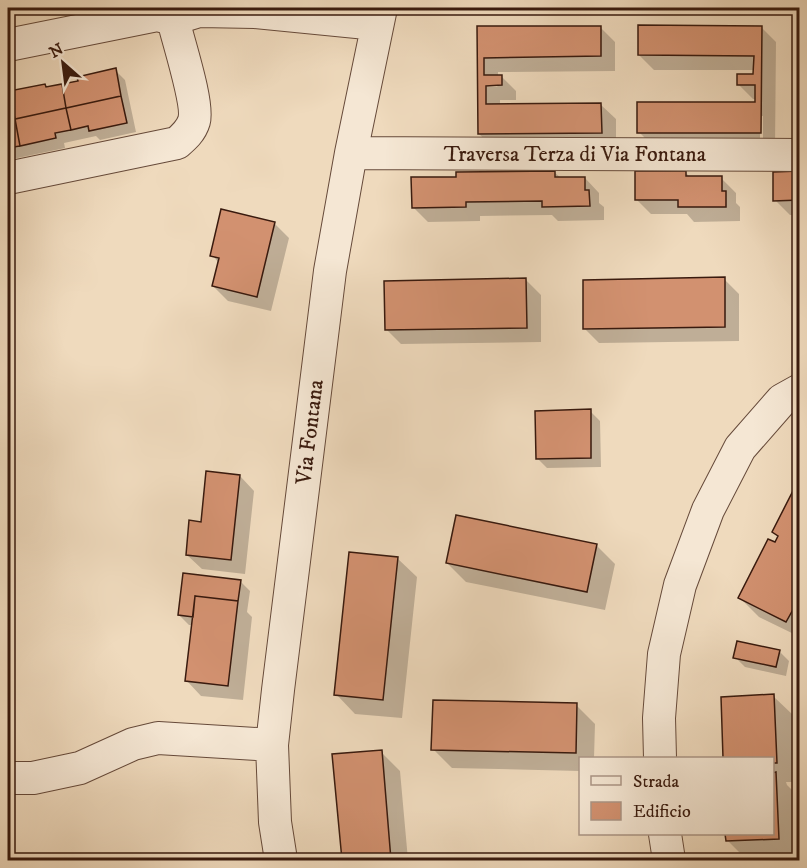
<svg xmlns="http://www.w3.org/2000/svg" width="807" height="868" font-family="'IM FELL DW Pica',serif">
<rect width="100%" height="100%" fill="#efdabd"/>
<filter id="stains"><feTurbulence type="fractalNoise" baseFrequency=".00333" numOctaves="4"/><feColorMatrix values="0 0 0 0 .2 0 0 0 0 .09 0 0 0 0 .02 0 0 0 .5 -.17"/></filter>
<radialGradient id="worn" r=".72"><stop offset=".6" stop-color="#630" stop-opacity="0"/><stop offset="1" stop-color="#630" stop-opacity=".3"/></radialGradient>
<!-- shadow -->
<path fill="#0003" fill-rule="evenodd" d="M600,27L615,42V71L498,72V77L501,76L516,91V100H500V105H601L616,119V147L494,148L479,134L478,28ZM485,84H495L498,87H485Z
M761,27L776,42L775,148L654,147L639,132L756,104V99H753L738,84L755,76V70H654L639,55ZM760,116H763V141H760Z
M115,70L125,80L136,132L100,140L96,136L64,143L65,148L8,160V93L45,85L48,88L80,82Z
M554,172L561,178H585L599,193V203L604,207V220L558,221L552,215L480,216V221L428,222L413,207L457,178Z
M685,172L691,178H721L736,193V203L740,207V221L694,222L687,214H651L636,199Z
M800,173V215H790L775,200Z
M274,223L289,238L271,311L228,301L213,286L219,263L212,255Z
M724,279L739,294V341L599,343L584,328Z
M526,280L541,295V342L401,344L386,329Z
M590,411L600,421L601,467L547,468L537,458Z
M240,476L254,491L245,574L202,569L187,555L202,523Z
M800,480V637L759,617L740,598L775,544L779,537L773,532Z
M596,545L615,564L605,610L466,582L447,563Z
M397,558L417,577L402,718L355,714L336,694Z
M240,581L250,591L247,612L252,617L243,700L201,696L187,681L193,625H189L179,615Z
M779,651L789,661L786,676L745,667L735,657Z
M773,696L793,715L795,782H786L787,785L795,793L797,857L746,859L727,840V834H772V758H725L722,698Z
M576,705L595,724L594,758H580V771L452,768L433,749Z
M381,752L400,771L408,860H343L334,756Z"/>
<!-- building -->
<path fill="#d29170" stroke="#391a0e" stroke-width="1.5" d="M638,25L762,26L761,133H637V102H755V85H737V74H753L754,56L638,55Z
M477,26H601V56L484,58V75H502V85L486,86V104L601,103L602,133L478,134Z
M116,68L121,96L66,108L62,84L78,81L77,77Z
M45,84L46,87L62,84L66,108L15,119L9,91Z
M8,91L15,119L8,120Z
M121,96L127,123L89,131L88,126L71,130L66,108Z
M66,108L71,130L55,133L56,138L20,146L15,119Z
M15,119L20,146L8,148V120Z
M555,171V177H585V190H589L590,206L542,207V201L466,202V207L412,208L411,177H456V172Z
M635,171H686V176H722V191H726V207H678V200H635Z
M800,171V200L773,201V172Z
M221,209L275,222L257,297L212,286L219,258L210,256Z
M725,277V327L583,329V280Z
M526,278L527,328L385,330L384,281Z
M591,409V458L536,459L535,411Z
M206,471L240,475L231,560L186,555L189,520L201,522Z
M800,477V597L786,622L738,598L768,539L775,542L778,536L772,532Z
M456,515L597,544L587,592L446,563Z
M349,552L398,557L383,700L334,695Z
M183,573L241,580L238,601L195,596L193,617L178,615Z
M195,596L238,601L228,686L185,681Z
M737,641L780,650L776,667L733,658Z
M774,694L777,763H772V758H723L721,697Z
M433,700L577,703L576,753L431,750Z
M382,750L391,860H342L332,754Z
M776,772L779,839L726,841L725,834H772V773Z"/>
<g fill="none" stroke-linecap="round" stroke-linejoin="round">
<!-- minor casing -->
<g stroke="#664a3a" stroke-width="34">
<path id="minor" d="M8,45L157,15L173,19L199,11L255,12L377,24
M351,153L800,155
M8,178L177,143C184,137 191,131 194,121C199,104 178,41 173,19
M660,758L659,718L664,654L680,585L708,510L740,448L782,400L800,390
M8,778H33L80,768L133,744L158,738L272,745
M665,834L669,860
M281,860L275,822L272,745L278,690L330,271L351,153L381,8"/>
</g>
<!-- minor -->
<use href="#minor" stroke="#f5e7d4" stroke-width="32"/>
</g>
<g text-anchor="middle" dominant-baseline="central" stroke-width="5" stroke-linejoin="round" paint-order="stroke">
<!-- street labels -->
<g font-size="22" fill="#391a0e" stroke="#f5e7d4">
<text x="575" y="154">Traversa Terza di Via Fontana</text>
<text transform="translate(310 432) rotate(-83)">Via Fontana</text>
</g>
</g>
<!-- margin -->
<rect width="807" height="868" fill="none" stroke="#efdabd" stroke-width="30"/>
<rect x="9" y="9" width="789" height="850" fill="none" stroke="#391a0e" stroke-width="3"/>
<rect x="15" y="15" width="777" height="838" fill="none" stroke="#391a0e" stroke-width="1.5"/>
<!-- legend -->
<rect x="579" y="757" width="195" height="78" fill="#f5e7d4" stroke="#aa9585" stroke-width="1.5"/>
<rect x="591" y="776" width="30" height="9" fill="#f5e7d4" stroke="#aa9585" stroke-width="1.5"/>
<text x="633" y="787" font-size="18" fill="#391a0e">Strada</text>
<rect x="591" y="802" width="30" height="18" fill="#d29170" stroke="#aa9585" stroke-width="1.5"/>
<text x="633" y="817" font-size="18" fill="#391a0e">Edificio</text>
<!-- north arrow -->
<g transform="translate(63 63) rotate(332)" stroke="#f5e7d4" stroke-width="4.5" paint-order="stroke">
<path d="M0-4.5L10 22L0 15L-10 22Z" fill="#391a0e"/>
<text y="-9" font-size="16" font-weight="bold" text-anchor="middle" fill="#391a0e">N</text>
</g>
<rect width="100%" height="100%" filter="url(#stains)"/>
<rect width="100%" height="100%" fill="url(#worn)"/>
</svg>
